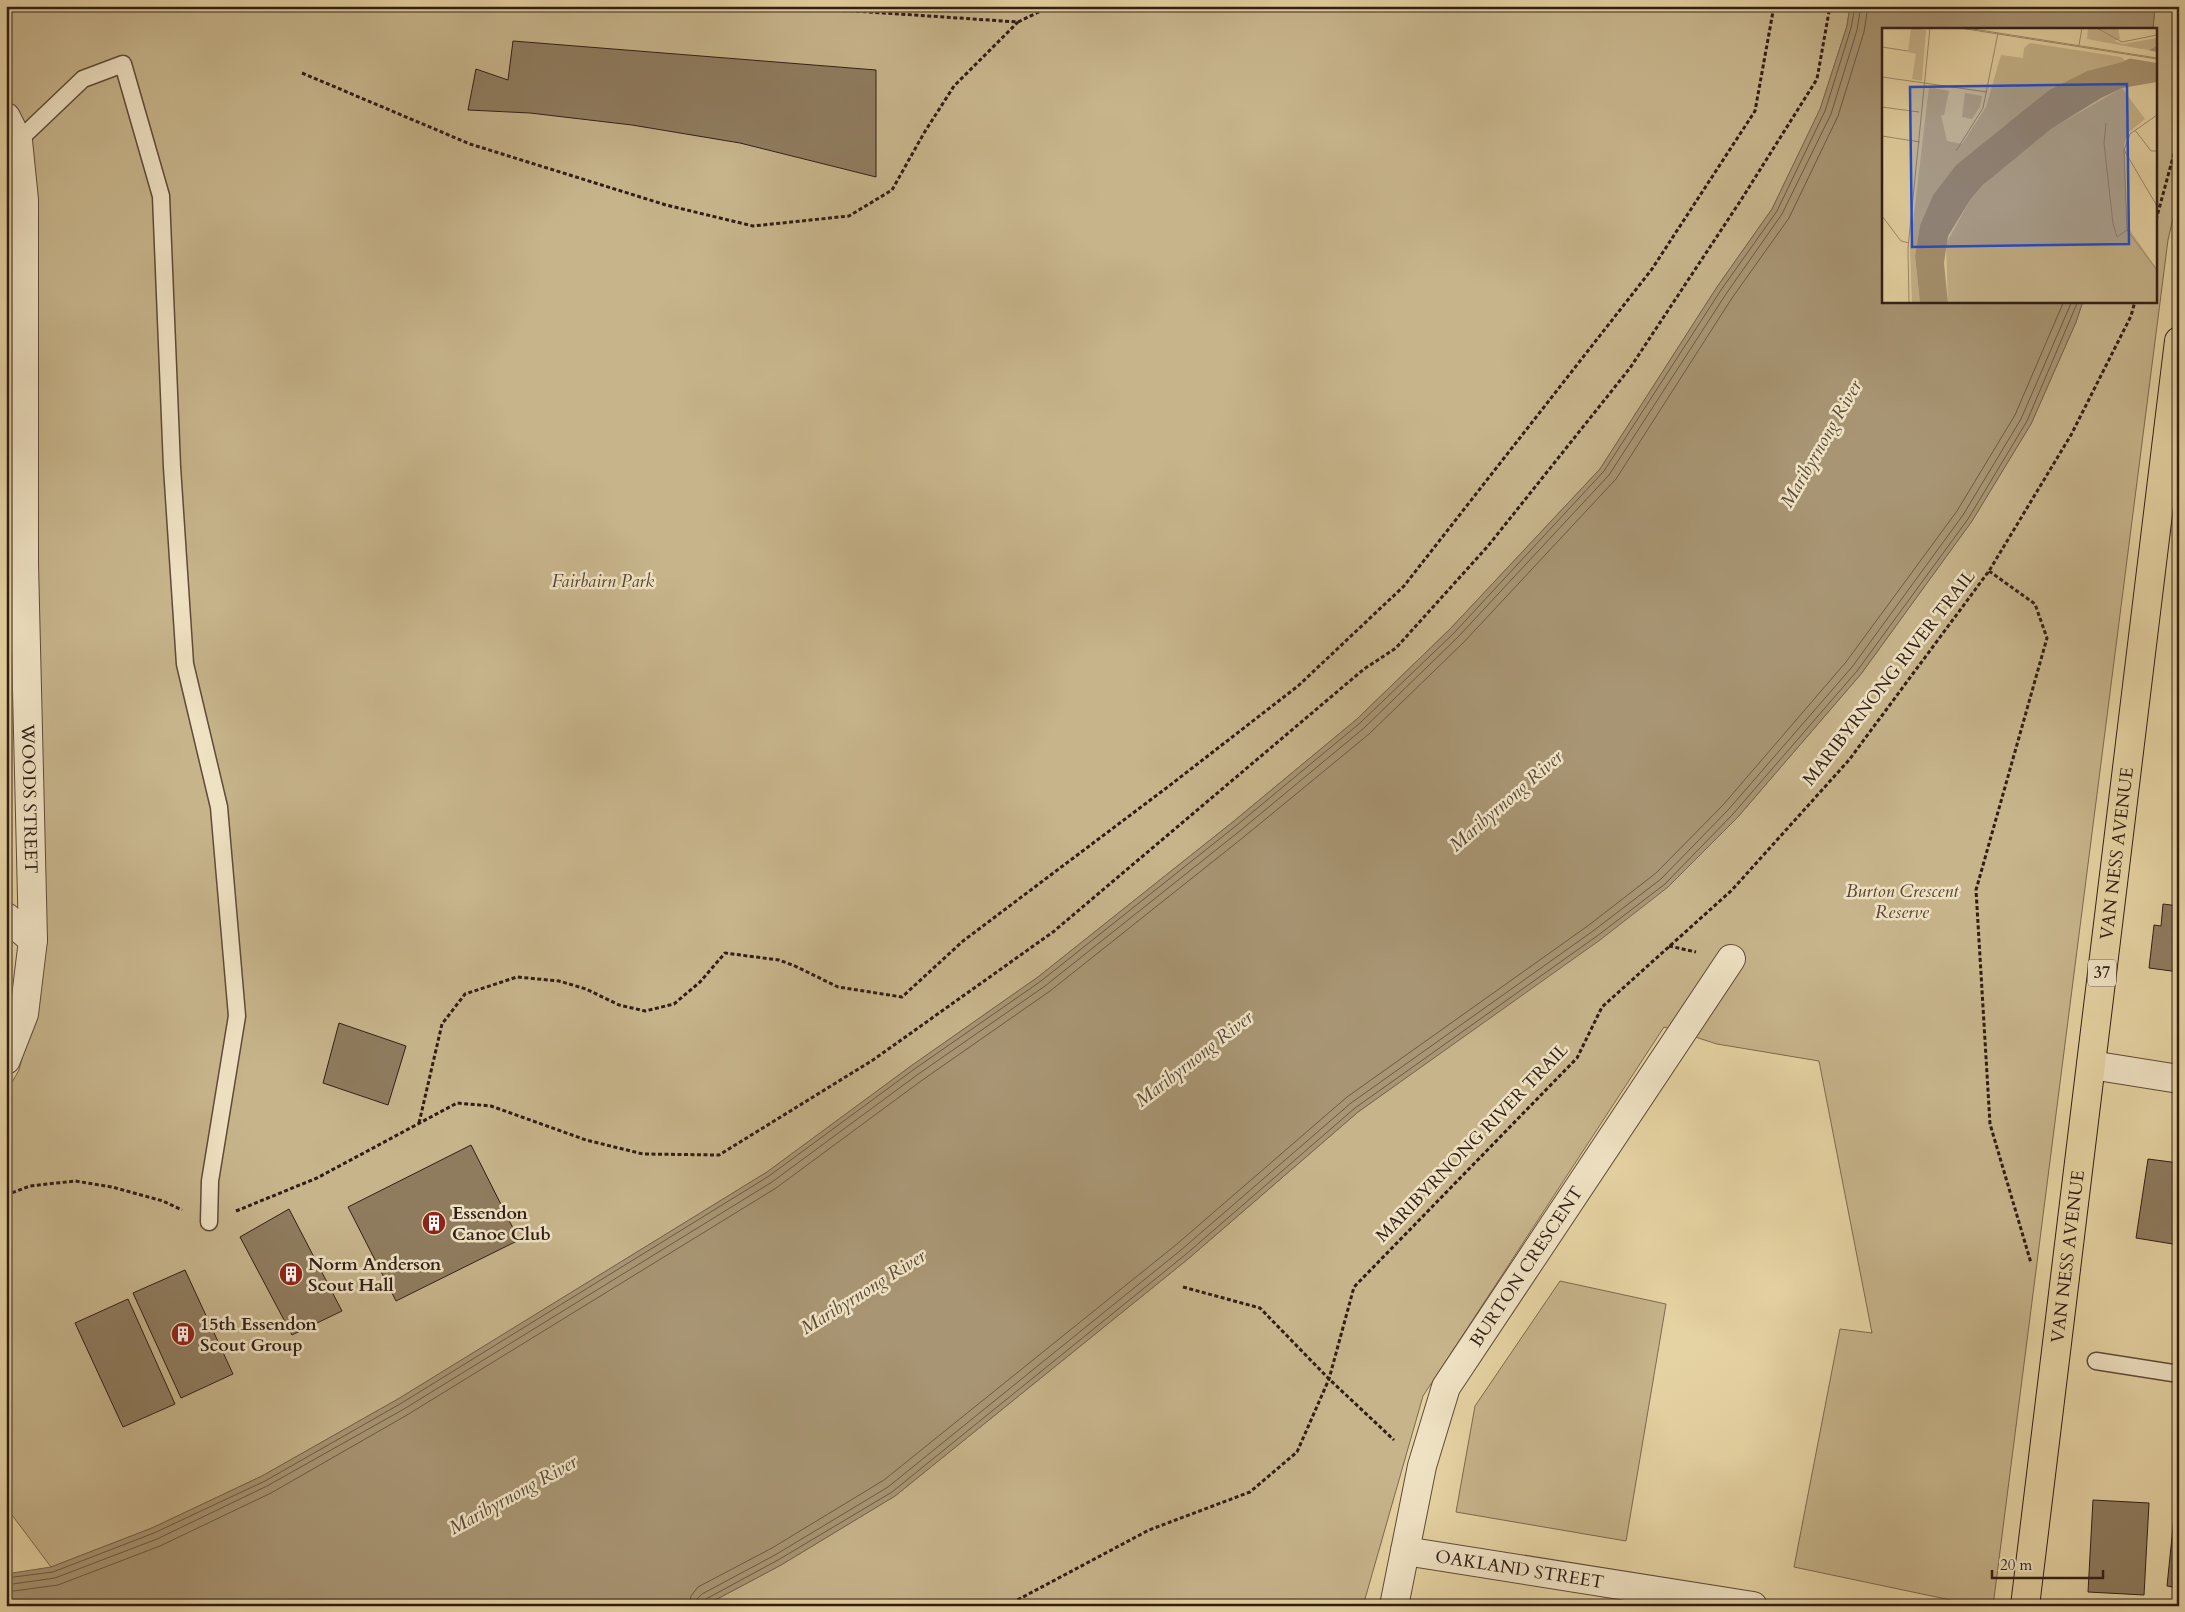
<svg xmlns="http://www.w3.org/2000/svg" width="2185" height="1612" font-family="Cardo,serif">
<rect width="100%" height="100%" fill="#e6d3a3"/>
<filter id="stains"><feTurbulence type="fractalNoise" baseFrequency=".004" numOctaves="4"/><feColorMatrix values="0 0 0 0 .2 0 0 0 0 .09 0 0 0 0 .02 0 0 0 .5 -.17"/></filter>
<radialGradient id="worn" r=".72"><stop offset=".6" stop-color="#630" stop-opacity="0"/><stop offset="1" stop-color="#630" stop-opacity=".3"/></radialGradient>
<!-- green -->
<path fill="#c7b48b" stroke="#7c6950" d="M6,6H1850L1847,26L1820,110L1772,209L1717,287L1600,469L1450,629L1357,719L1234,821L1038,977L911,1066L767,1172L398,1399L262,1476L152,1528L51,1567L6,1507V1093L19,1070L37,999L22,180L6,134Z
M2155,6H2179V192L2168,240L1993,1606H1979L1794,1567L1840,1329L1872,1333L1819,1061L1717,1044L1664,1027L1423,1396L1363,1606H704L781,1565L895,1496L1188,1259L1358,1112L1511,1002L1737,818L1861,674L1972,521L2031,424L2076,322L2083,301H2156V29H2153Z
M1560,1281L1666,1304L1626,1541L1456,1512L1475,1406Z"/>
<!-- water -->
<path fill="#a89573" stroke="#78654e" d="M1850,6H2155L2153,29H1884V301H2083L2076,322L2031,424L1972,521L1861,674L1737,818L1668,887L1600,940L1358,1112L1188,1259L895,1496L781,1565L704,1606H6V1574L51,1567L152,1528L262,1476L398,1399L767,1172L911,1066L1038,977L1234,821L1357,719L1450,629L1600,469L1717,287L1772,209L1820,109L1847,26Z"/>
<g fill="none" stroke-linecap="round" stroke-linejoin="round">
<!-- shore -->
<path stroke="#6c5a44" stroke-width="1" d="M6,1578L53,1572L154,1533L265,1481L400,1404L769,1176L913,1070L1041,981L1237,825L1360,723L1454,633L1604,471L1721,290L1777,211L1825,111L1851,28L1855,6
M6,1585L55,1578L157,1539L267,1486L404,1409L772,1182L917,1075L1045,986L1241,830L1364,728L1458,637L1609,475L1726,294L1782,214L1831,114L1857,30L1861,6
M6,1592L58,1585L160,1546L271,1493L407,1415L776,1188L921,1081L1050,991L1245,836L1369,734L1464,642L1616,479L1732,298L1789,218L1838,116L1864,32L1868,6
M689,1606L691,1596L698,1587L772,1548L884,1480L1177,1244L1347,1097L1589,925L1656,873L1723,805L1846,662L1957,511L2015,415L2064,301
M696,1606L697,1599L702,1594L775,1555L888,1487L1181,1250L1351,1103L1593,931L1661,879L1728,810L1852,667L1963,515L2021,419L2072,301
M703,1606L706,1599L778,1560L892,1492L1185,1255L1355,1108L1597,936L1665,884L1733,814L1857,671L1968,519L2027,421L2078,301"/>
</g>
<!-- building -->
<path fill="#8f7c5f" stroke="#301e16" d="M513,41L876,70V177L740,143L632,125L530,113L468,110L476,69L508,80Z
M2163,904L2179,906V972L2149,968L2154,925L2161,926Z
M339,1023L406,1046L388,1105L323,1083Z
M471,1145L519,1240L396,1301L348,1207Z
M2148,1159L2179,1163V1245L2136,1238Z
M289,1209L342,1311L292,1335L240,1237Z
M185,1270L233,1374L181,1398L133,1293Z
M128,1299L175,1404L123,1427L75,1323Z
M2177,1488H2179V1588L2167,1586Z
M2093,1500L2149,1503L2144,1595L2088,1592Z"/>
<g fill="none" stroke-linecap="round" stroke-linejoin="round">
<!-- lane casing -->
<g stroke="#5e4b39" stroke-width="19">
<path id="lane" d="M18,141L83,79L123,64L161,196L172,467L185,664L219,807L237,1016L210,1181L209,1222
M2096,1361L2179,1374"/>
</g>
<!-- street casing -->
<g stroke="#5e4b39" stroke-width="30">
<g id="street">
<path id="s1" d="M6,117L18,141L24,200V564L33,940L24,1014L6,1060"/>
<path d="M6,917L33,940"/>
<path d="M2091,1065L2179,1079"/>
<path id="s2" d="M1405,1551L1753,1606"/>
<path id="s3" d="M1394,1606L1422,1466L1446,1387L1731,959"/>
</g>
</g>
<!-- primary casing -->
<g stroke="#301e16" stroke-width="30">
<g id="primary">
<path id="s4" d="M2025,1606L2179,341"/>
</g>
</g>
<!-- path -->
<path stroke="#301e16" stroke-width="3" stroke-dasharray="4 2.5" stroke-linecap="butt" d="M700,6L854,11L1018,22L1051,6
M302,73L470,144L666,205L753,226L849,216L892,190L924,133L954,86L1018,22
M2156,220L2179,135
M1989,571L2035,604L2047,638L1976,890L1990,1124L2031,1263
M1669,946L1696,952
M419,1123L442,1024L465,994L517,977L559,981L586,989L619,1005L645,1011L674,1004L700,982L725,953L779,960L795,966L838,987L902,997L963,941L1169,786L1298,686L1404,586L1652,269L1755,111L1774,6
M6,1195L30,1186L75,1181L112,1187L163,1201L182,1210
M236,1211L317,1178L457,1103L491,1106L586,1140L643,1154L719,1155L873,1060L1053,932L1364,669L1396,648L1488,546L1630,368L1741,200L1817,79L1830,6
M1183,1287L1260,1308L1329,1379L1394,1440
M1006,1606L1149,1530L1250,1492L1297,1452L1329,1379L1354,1287L1577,1058L1602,1007L1732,890L1849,760L1989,571L2071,435L2131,316L2135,301"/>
<!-- lane -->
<use href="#lane" stroke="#efe2c3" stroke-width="16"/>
<!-- street -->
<use href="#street" stroke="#efe2c3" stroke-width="28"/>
<!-- primary -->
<use href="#primary" stroke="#e6d3a3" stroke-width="28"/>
</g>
<!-- icons -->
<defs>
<g id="building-disc" transform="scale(1.25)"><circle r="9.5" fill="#8f2418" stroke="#efe2c3"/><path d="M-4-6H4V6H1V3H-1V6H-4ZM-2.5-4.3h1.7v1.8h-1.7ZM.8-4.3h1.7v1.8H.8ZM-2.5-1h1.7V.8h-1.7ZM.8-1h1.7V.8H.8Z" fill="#fff"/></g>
</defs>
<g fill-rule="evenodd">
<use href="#building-disc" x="434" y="1223"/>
<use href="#building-disc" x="291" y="1274"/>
<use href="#building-disc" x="183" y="1334"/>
</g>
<g text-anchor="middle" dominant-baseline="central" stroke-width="5" stroke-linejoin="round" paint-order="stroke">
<!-- shield labels -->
<rect fill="#efe2c3" stroke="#69594a" stroke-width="1" x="2088" y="959.5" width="28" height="27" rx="4"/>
<g font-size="16" font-weight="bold" fill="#301e16">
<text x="2102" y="973">37</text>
</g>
<!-- park labels -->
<g font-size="18" font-style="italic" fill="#564433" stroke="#efe2c3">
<text x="603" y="581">Fairbairn Park</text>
<text x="1902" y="891">Burton Crescent<tspan x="1902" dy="21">Reserve</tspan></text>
</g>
<!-- street labels -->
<g font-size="18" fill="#301e16" stroke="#efe2c3">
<text transform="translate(1889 678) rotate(-52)">MARIBYRNONG RIVER TRAIL</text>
<text stroke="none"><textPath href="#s1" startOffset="685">WOODS STREET</textPath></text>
<text stroke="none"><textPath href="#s4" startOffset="758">VAN NESS AVENUE</textPath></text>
<text transform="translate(1472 1143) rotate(-46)">MARIBYRNONG RIVER TRAIL</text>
<text stroke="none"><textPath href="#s4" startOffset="352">VAN NESS AVENUE</textPath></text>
<text stroke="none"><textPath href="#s3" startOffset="370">BURTON CRESCENT</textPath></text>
<text stroke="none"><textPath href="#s2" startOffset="116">OAKLAND STREET</textPath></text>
</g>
<!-- poi labels -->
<g font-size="18" font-weight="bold" fill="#301e16" stroke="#efe2c3" text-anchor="start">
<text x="452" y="1213">Essendon<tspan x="452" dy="21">Canoe Club</tspan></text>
<text x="308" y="1264">Norm Anderson<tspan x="308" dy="21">Scout Hall</tspan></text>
<text x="200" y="1324">15th Essendon<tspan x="200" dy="21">Scout Group</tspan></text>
</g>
<!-- water labels -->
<g font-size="19" font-style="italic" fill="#5a4837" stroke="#efe2c3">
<text transform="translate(1821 444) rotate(-60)">Maribyrnong River</text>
<text transform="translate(1506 801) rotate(-41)">Maribyrnong River</text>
<text transform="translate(1194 1059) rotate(-38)">Maribyrnong River</text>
<text transform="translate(863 1292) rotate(-32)">Maribyrnong River</text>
<text transform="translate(513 1495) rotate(-29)">Maribyrnong River</text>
</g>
</g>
<!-- overview -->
<g transform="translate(1882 28)">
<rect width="275" height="275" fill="#e6d3a3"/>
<path d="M29,0L44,2L40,53L30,51L34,26L26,24ZM206,0H236L238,11L232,13L241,16L275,10V18L265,22L205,11ZM148,15L239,29L244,33L205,43L167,62L74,137L51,167L38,197L33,228L38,275H30L28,220L47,59L67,63L62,87H59L65,113L80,116L104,79L119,27L141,30L142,20ZM240,60L263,91L246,105L242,117L245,198L275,241V275H66L64,216L88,172L111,147L169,101ZM83,65L100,68L98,79L90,91L80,89Z" fill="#c7b48b"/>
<path d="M275,18V54L240,60L219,70L169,101L102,156L88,172L66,208L62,235L66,275H38L33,228L38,197L51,167L74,137L167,62L205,43L240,34Z" fill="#a89573"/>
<path d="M261,21L275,24V35L245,30Z" fill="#e6d3a3"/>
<path fill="none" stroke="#9d8b6b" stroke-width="1" d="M78,0L275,31M85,0L275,30M215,0L240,14L275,7M197,17L200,0M0,19L26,23M0,49L105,64M0,79L37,84M275,87L248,106L242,122L245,202L275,242M224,95L222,115L231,196L235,209L245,202M253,102L269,123H275M0,108L38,114M242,122L275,178M74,123L101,80L116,5M0,188L19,213L27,215M27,275L26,220L48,0"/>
<path fill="#1d4ed8" fill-opacity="0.15" stroke="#1d4ed8" stroke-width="2.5" d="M245,56L247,216L30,219L28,59Z"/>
<rect width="275" height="275" fill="none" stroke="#301e16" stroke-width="2.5"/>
</g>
<!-- margin -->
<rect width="2185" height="1612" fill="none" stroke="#e6d3a3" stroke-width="25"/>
<rect x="8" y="8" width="2170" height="1597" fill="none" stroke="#301e16" stroke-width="2.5"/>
<rect x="12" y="12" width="2160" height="1587" fill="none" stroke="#301e16"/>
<!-- scale -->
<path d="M1992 1570v8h111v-8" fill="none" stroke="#301e16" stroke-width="2.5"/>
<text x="2000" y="1570" font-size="15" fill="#301e16" stroke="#efe2c3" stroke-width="4" paint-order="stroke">20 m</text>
<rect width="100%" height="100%" filter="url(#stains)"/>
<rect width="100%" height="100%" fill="url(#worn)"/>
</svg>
